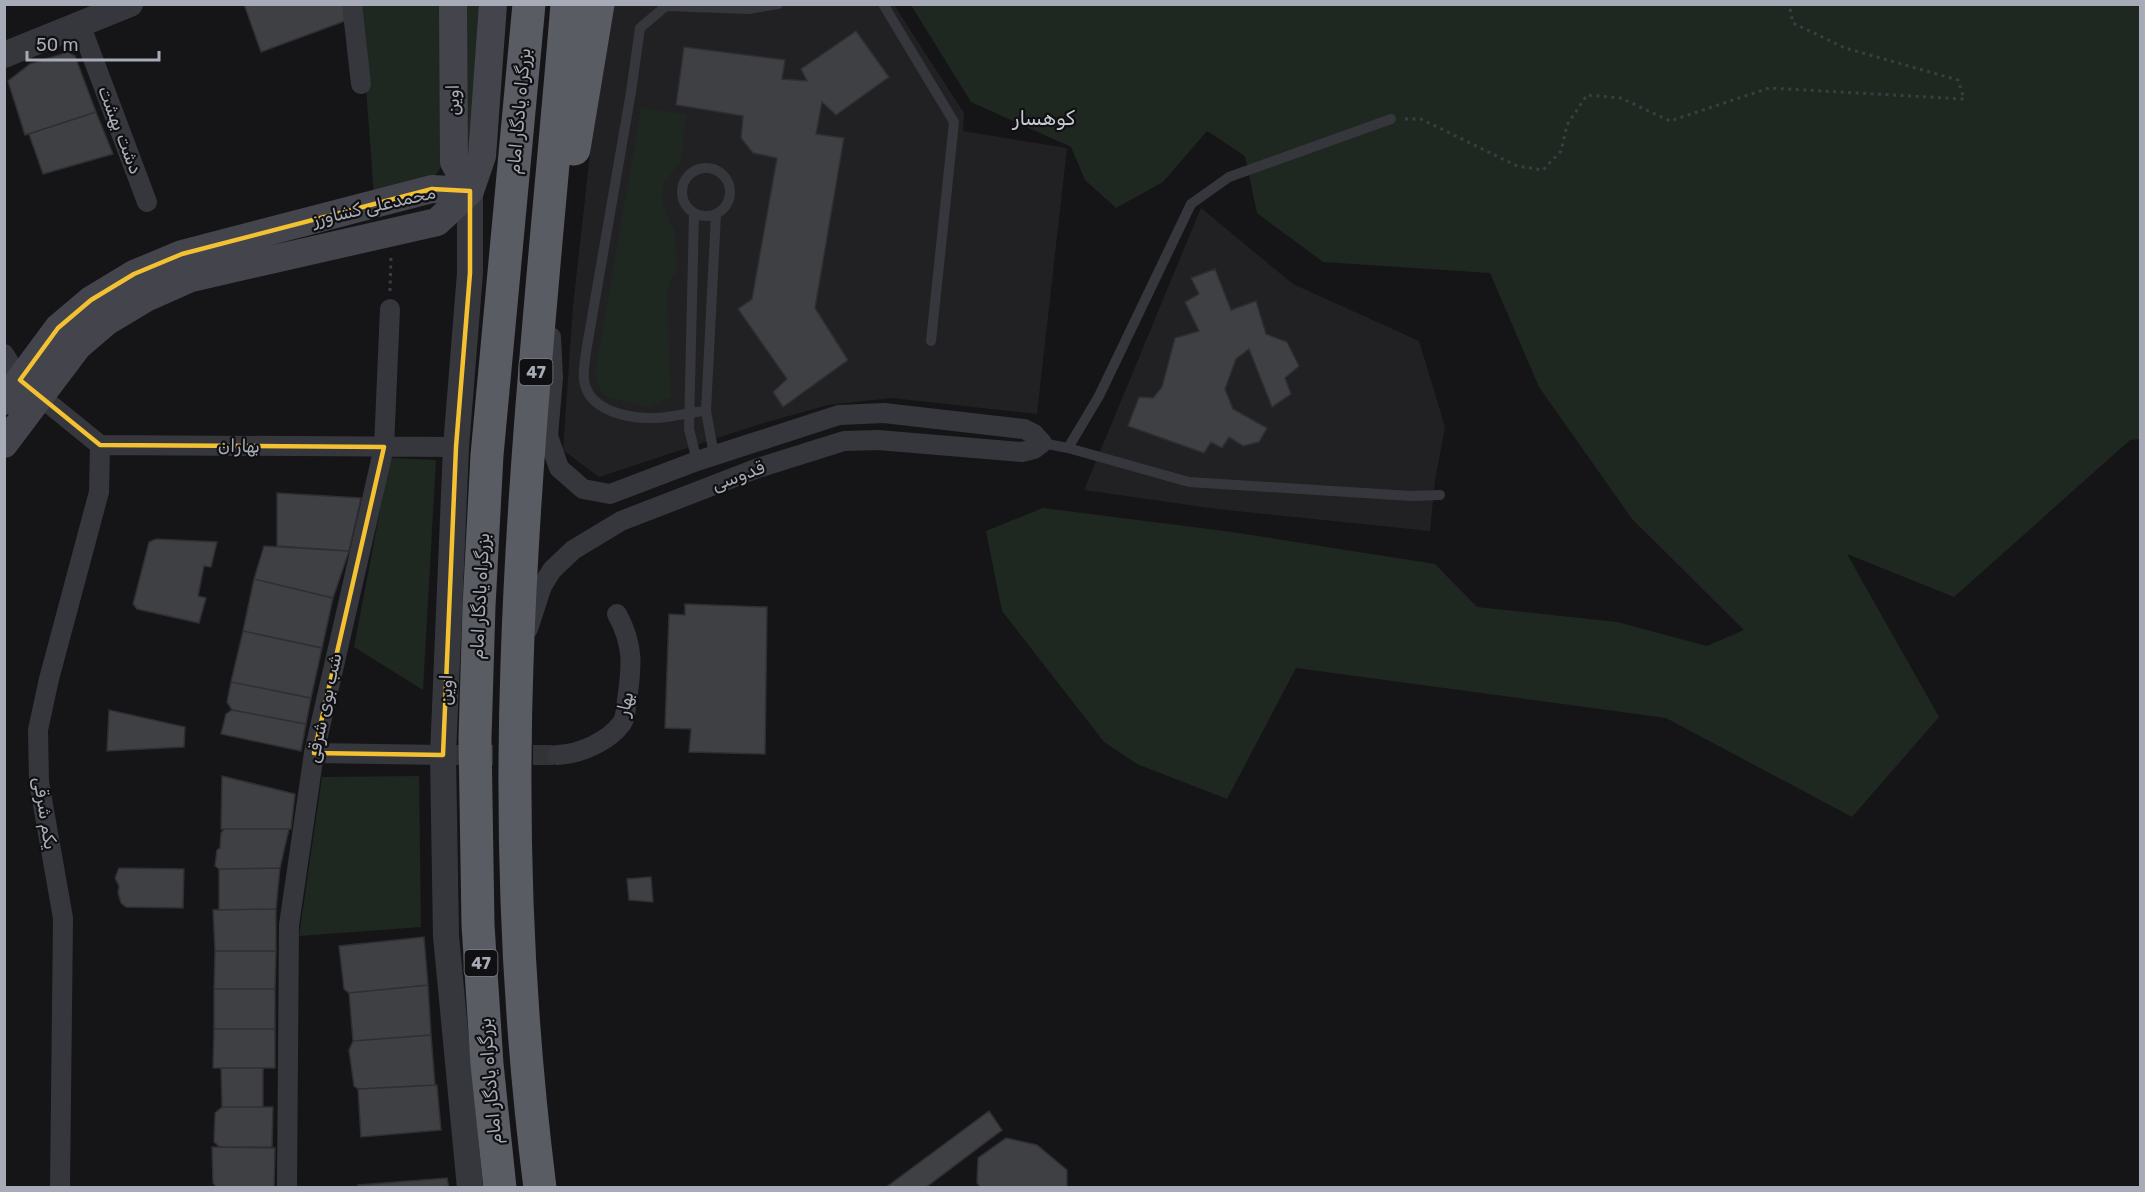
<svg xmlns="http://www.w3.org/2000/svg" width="2145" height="1192" font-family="Rubik,'Noto Naskh Arabic',sans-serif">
<rect width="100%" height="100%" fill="#151517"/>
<!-- built -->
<path fill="#212124" d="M614,5H894L964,113L963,131L1067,148L1037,414L892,398L828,405L760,424L599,477L563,450L573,306L590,154Z
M1201,208L1293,284L1419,341L1445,427L1435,480L1430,531L1217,509L1084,490Z"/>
<!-- green -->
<path fill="#1f2721" d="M360,5H444V156L441,167L435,176L374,196Z
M464,5H484L468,161Z
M911,5H2140V439L2130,440L1954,597L1847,554L1939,717L1852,817L1666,718L1296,668L1227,799L1137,764L1104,742L1002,611L986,531L1043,508L1232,532L1435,564L1477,607L1617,622L1707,646L1744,630L1632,519L1539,387L1490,273L1323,262L1257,213L1245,156L1207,131L1163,182L1116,208L1085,180L1071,147L971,102Z
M641,108L686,114L681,161L664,183L662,202L675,232L677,271L671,279L667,293L671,397L649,407L605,396L601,392L595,373Z
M390,458L436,460L423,690L354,647Z
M419,776L421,927L299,936L322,777Z"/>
<!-- building -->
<path fill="#3f4044" stroke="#2f2f33" stroke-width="1.5" d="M244,4H343L345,21L261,52Z
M856,31L889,77L836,115L822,102L816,134L844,138L815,308L848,360L783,407L773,392L787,379L738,309L752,299L777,158L753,153L741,138L743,116L676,105L684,47L785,60L782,79L807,81L801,69Z
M68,52L75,56L96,112L25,135L8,81L30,64Z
M96,112L113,154L43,174L29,134Z
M1215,269L1231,310L1256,301L1266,334L1287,342L1299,366L1285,378L1291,394L1272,407L1249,349L1236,359L1225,389L1233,409L1267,428L1259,442L1243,446L1229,437L1222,448L1211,442L1204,453L1128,426L1139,397L1153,398L1162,387L1175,338L1199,331L1185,302L1199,294L1191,278Z
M277,493L361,498L349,551L277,546Z
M156,539L217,542L211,567L204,566L198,596L206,598L199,623L137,609L133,604L149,542Z
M264,546L349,551L333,598L254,579Z
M254,579L333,598L322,648L243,631Z
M685,604L767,607L765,754L689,752L691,729L665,728L669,614L685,615Z
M243,631L322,648L311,698L231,682Z
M231,682L311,698L306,724L232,710L227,702Z
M109,710L185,727L184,747L107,751Z
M232,710L306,724L301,751L221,734L226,714Z
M222,776L295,794L291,829H221Z
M224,829H289L280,868L219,869L215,866L217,850L220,848L221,833Z
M119,868L184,869L183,908L126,907L121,903L118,893L119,886L115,878Z
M280,868L276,909L219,910V869Z
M651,877L653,902L629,900L627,879Z
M276,909V951H215L213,910Z
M424,937L428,985L349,993L344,989L339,946Z
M215,951H276L275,989H214Z
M428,985L431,1035L353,1041L349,993Z
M214,989H275V1029H214Z
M214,1029H275V1068H213Z
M431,1035L435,1085L358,1089L354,1086L349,1050L353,1041Z
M221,1068H263V1107H222Z
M437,1085L441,1130L361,1137L358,1089Z
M222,1107H273L272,1147H220L214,1142L215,1113Z
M989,1111L1002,1130L925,1188H885Z
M1006,1138L1037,1145L1067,1170V1188H981L977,1183L978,1158Z
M212,1147L275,1148L274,1188H217L213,1183Z
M447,1178L449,1188H359L358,1185Z"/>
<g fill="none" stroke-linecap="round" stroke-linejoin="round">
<!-- minor-tunnel -->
<path stroke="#323337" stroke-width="20" stroke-dasharray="20 10" stroke-linecap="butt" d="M443,755H557"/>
<!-- path -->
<path stroke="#3c3d43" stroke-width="3" stroke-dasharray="3 4.5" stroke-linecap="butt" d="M1405,119H1421L1517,166L1543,170L1561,151L1567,125L1587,95L1621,98L1670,121L1769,88L1964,99L1958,80L1845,48L1793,23L1789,4
M390,291L391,256"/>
<!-- service -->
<path stroke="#36373c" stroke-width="10" d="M883,4L954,122L931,341
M682 192a24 24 0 1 1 48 0a24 24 0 1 1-48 0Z
M694,213L689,429L697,461
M706,411C689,412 672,418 655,418C629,419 588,411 584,380C583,371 585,361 586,352L631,92L640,28L666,6L749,9L778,4
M1042,443L1068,448L1189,482L1411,496L1440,495
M1068,448L1099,396L1191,204L1229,177L1391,119
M714,455L706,411L716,214"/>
<!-- minor -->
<path stroke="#36373c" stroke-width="20" d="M352,4L361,84
M80,24L147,202
M551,337L553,378L548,436L559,468L583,489L610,494
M4,354L20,380L100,445L456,447
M528,629L542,586L552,570L573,550L621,521L758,468L844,441L878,440L1022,452L1034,449L1042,443L1034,434L1024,429L884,413L839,415L697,461L610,494
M314,753L443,755
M557,755C580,754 608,742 622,723C626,717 626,707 627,700C632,666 634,645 617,614
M60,1188L63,918L39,782L38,730L49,679L99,492L100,445
M287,1188L289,925L314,753L384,447L390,309"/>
<!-- tertiary -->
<path stroke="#36373c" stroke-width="26" d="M4,55L130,4
M470,191V273L456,447L443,755L446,936L470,1188"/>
<!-- secondary -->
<path stroke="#44454c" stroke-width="28" d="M453,4L454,162L470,191
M4,401L58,328L91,300L134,274L182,254L432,189L470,191
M4,444L78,346L106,322L146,298L191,278L437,222L470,191L482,156L493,4"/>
<!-- trunk -->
<path stroke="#5a5c64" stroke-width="33" d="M574,149L598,4
M500,1188L487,1064L478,925L475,738L479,606L487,455L529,4
M540,1188C518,1014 511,838 517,664C524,444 549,224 567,4"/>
</g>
<!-- marked area -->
<path fill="none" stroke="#f3c131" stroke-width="4.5" stroke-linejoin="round" d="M432,189L470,191V273L456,447L443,755L314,753L384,447L100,445L20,380L58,328L91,300L134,274L182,254Z"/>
<g text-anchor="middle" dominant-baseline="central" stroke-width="4.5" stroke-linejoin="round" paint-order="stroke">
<!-- shield labels -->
<g fill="#101012" stroke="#7a7c86" stroke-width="1.5">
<rect x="519.5" y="359" width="33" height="26" rx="4.5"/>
<rect x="464.5" y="950" width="33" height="26" rx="4.5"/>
</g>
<g font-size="16" font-weight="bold" fill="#a7abb7">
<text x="536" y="372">47</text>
<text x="481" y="963">47</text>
</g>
<!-- street labels -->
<g font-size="18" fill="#a7abb7" stroke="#101012">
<text transform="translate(453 100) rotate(-91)">اوین</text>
<text transform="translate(519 111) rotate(-85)">بزرگراه یادگار امام</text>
<text transform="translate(120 130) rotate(69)">دشت بهشت</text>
<text transform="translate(374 206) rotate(-13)">محمدعلی کشاورز</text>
<text transform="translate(239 446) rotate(1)">بهاران</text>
<text transform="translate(738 476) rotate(-20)">قدوسی</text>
<text transform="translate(480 596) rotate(-87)">بزرگراه یادگار امام</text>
<text transform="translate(446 690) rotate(-88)">اوین</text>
<text transform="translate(625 704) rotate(-78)">بهار</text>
<text transform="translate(324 708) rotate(-78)">شب بوی شرقی</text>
<text transform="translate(45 813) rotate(81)">یکم شرقی</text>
<text transform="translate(490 1081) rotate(-95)">بزرگراه یادگار امام</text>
</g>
<!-- neighbourhood labels -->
<g font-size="20" fill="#c8cad3" stroke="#101012">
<text x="1044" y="118">کوهسار</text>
</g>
</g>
<!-- border -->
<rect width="2145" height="1192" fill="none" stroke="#a7abb7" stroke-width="12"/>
<!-- scale -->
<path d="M27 51v9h132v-9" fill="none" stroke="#a7abb7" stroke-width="3"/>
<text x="36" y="51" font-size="18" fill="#a7abb7" stroke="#101012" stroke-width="4.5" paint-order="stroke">50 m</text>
</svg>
